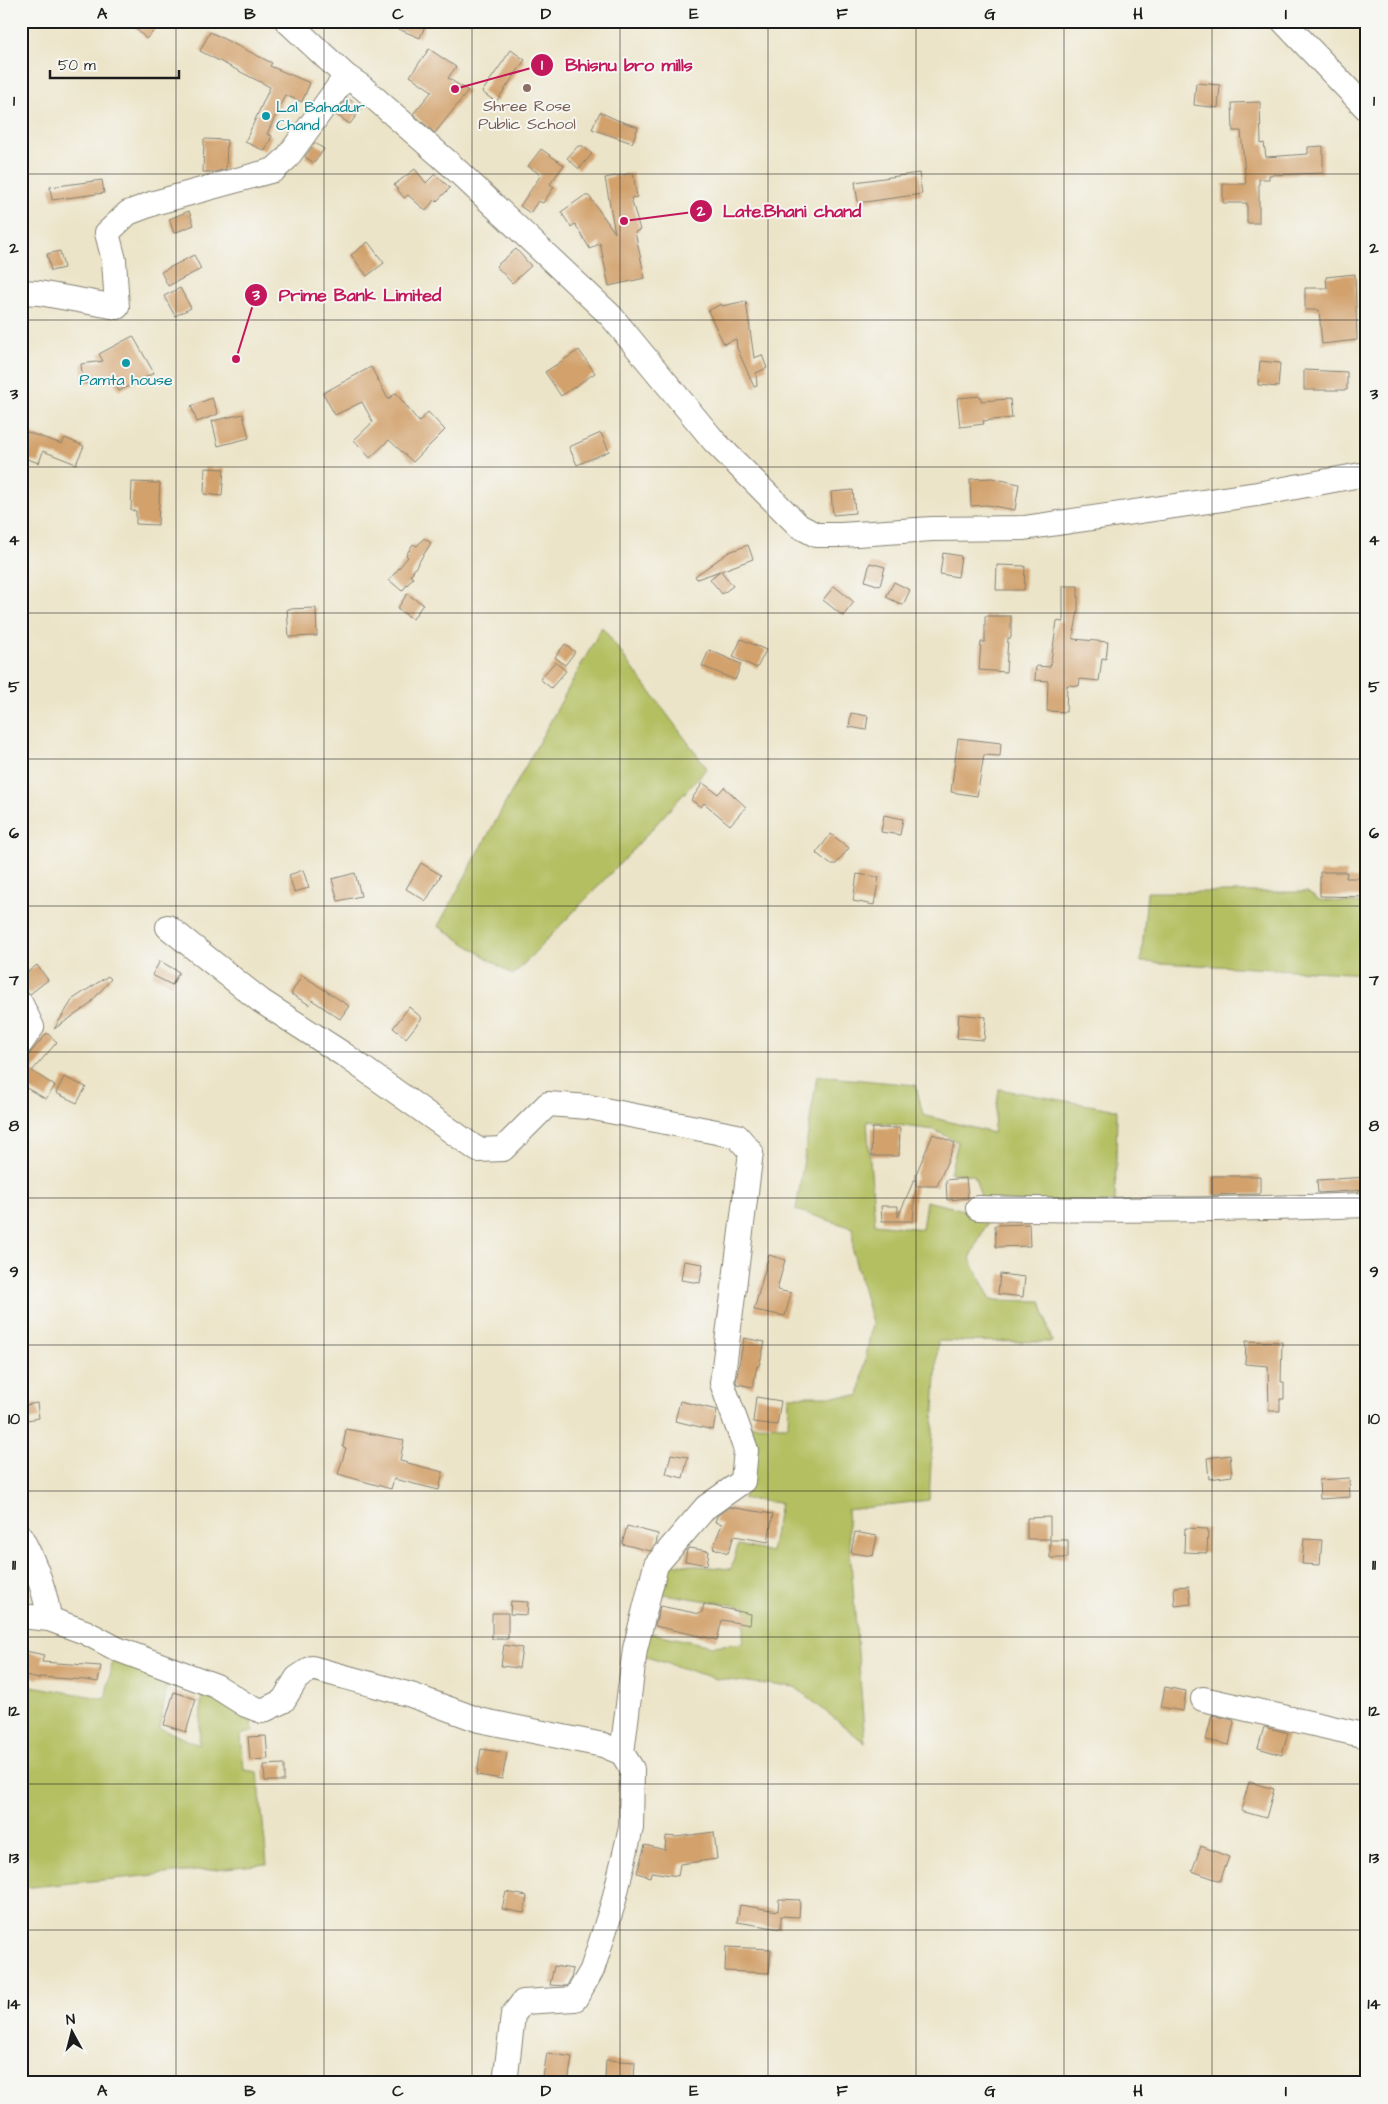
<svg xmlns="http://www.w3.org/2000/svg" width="1388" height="2104" font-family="'Architects Daughter',sans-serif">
<rect width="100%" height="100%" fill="#f6f6f2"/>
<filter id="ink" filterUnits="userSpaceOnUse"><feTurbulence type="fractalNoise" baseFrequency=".02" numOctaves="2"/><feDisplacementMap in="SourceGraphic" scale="10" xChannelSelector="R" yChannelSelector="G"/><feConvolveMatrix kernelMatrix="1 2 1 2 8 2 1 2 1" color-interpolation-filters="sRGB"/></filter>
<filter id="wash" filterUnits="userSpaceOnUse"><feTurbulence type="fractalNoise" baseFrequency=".0096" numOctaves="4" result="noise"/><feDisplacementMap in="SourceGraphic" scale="20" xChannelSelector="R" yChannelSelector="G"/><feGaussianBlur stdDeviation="1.12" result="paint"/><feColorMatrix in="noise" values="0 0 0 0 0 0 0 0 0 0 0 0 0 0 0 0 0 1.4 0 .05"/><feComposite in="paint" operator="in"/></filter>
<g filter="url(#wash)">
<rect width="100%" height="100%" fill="#ece4c8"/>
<!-- green -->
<path fill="#b3bf60" stroke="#686e3e" d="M602,627L707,768L631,852L513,975L438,926Z
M1147,892H1307L1319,900L1367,904V974L1141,962Z
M817,1076L916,1085L923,1115L993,1133L999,1089L1117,1110L1115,1206L982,1200L974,1175L950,1173L958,1142L934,1130L867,1121L875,1224L922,1229L926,1201L990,1216L970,1259L991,1300L1041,1301L1052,1342L938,1341L929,1500L847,1510L865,1743L795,1687L717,1679L643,1656L646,1632L712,1646L742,1643L746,1607L657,1593L668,1563L731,1569L738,1545L771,1552L780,1503L743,1499L749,1449V1425L788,1426L789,1396H859L872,1323L853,1253V1228L796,1210Z
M114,1654L169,1672L160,1728L199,1745L202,1687L250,1714L253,1731L241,1735L244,1770L258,1772L267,1864L21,1888V1752H25L32,1686L105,1699Z"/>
<g id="blocks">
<!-- building -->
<path fill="#d2a16c" d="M129,21H164L146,39Z
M379,21H427L420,38Z
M210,32L272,63L270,66L310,83L302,102L285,95L267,134L272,136L265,151L245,142L270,87L200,51Z
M429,49L456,67L448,78L468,91L435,133L413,114L432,91L410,76Z
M511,50L525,60L496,102L482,92Z
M1196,83L1220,85L1218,108L1194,105Z
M347,98L362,108L350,124L335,114Z
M1260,102L1261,144L1264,143L1266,157L1308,154V147L1323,146V173L1269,175V179H1259V223H1247V203H1223V184H1246L1241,131H1233L1232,103Z
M600,112L617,120L638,127L632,143L592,129Z
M204,139L227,140L226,169L215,172H203Z
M315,143L324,149L314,163L305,157Z
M578,146H583L592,154L579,169L567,158Z
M541,149L564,165L550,184L554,187L543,203L538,201L530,213L520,206L541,175L528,166Z
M415,169L426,183L435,174L450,188L436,202L434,200L426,211L408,195L404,198L394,185Z
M633,173L637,197L631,198L640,230L635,232L645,278L609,286L600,243L590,249L575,224L571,227L561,212L584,196H589L615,233L605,178Z
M919,173L922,194L858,203L855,182Z
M102,180L104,193L52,200L50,187Z
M189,211L194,225L174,233L169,219Z
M368,242L384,263L367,276L351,255Z
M516,249L531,266L512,283L496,266Z
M60,251L64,268L51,271L47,254Z
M194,255L201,269L168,286L161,272Z
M1355,274L1357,340L1322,344L1319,310H1305V288H1327L1326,277Z
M180,288L191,308L175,316L164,296Z
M746,301L754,358L762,355L767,368L756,373L757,386L754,387L737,348L736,339L724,344L708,311L721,304L722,306Z
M133,336L154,373L119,391L113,380L83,384L81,364L103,361L99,354Z
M579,350L595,373L561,396L545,372Z
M1260,361L1280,363L1278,387L1258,385Z
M371,367L388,399L396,393L419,422L428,412L445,430L413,462L389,440L370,458L354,440L373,422L362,402L335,415L323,393Z
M1304,370L1347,372V390H1304Z
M981,396V401L1010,399L1012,418L983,421L984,424L960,427L957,398Z
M212,398L218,414L197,422L191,406Z
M243,414L249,438L218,446L212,421Z
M24,431L62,444L65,438L84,446L76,464L43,451L39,463L21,457L23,443L21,439Z
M601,433L609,451L577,465L569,447Z
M205,468L224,469L222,496L204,494Z
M992,478L1019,484L1015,510L987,505L971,506L970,479Z
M132,482L160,483L158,525L136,524V511L131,510Z
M853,490L855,513L833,515L831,492Z
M424,538L431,543L410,576L413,578L402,591L389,580L408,557L406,555L413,544L417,546Z
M748,545L753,559L721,571L733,586L722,594L710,579L720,571L697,579L695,576L729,552Z
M943,553L961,556L958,577L940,574Z
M870,563L885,567L880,586L865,581Z
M997,565L1025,566L1024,590H996Z
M894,582L910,590L903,605L886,597Z
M834,586L854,602L843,616L823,600Z
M1063,586H1078V611L1073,639L1108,642L1106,659L1102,658L1099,681L1080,679L1079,686L1067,685L1066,712L1047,711L1048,681L1035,680L1036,666L1050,667L1057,621L1063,622Z
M407,594L423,604L413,619L397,609Z
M316,608L317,636L289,637L287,609Z
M985,616H1011V638H1008L1006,672L979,670L981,642H985Z
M741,639L766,650L757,668L733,657Z
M565,644L575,652L565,665L555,657Z
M709,650L741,664L735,680L702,666Z
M555,662L566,671L551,688L540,679Z
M851,713L868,716L866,730L849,727Z
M958,738L1001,743L1000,756L984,755L977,796L951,792Z
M703,783L718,794L724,787L746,807L730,825L704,803L701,807L691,800Z
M884,815L903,819L900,835L881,832Z
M831,834L849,848L836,864H830L816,853Z
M421,863L441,875L426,901L406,889Z
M303,870L309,888L294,892L289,875Z
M1320,872H1347L1346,878H1367V897L1320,896Z
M355,873L361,896L338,901L332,879Z
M857,874L879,877L874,905L853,901Z
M160,961L179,972L172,985L152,975Z
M37,965L48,980L30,994L21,989V977Z
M302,975L349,1006L340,1019L312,1000L310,1005L291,994Z
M108,976L111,979L88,1006L54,1029L73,999Z
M409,1007L422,1018L406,1038L393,1028Z
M959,1014L986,1017L984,1040L957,1038Z
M47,1033L57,1042L32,1071L55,1086L46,1099L21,1085V1064Z
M64,1077L86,1087L77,1103L56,1093Z
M872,1128H900L899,1156H871Z
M933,1134L955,1143L937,1186H916V1174Z
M1212,1176H1260V1194L1212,1195Z
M1367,1177V1190L1318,1193L1317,1180Z
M966,1178L968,1198L947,1200L946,1180Z
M914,1180H916L913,1221H882L881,1206H898V1217Z
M1029,1224L1030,1246L996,1247L995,1225Z
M769,1255L785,1260L777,1290L791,1293L785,1316L754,1310Z
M684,1261L703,1264L700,1283L681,1280Z
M1000,1274L1025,1277L1023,1297L998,1294Z
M744,1338L765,1342L759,1366H757L753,1387L737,1384L736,1381Z
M1246,1341L1282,1342L1281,1382H1284V1399H1280V1411H1269L1268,1366L1245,1364Z
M756,1397L781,1401L777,1425L753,1422Z
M680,1401L717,1410L713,1430L675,1421Z
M37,1403L39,1418L21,1421V1406Z
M346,1429L404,1440L400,1461L443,1472L439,1490L394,1479L391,1489L338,1474L346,1448L343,1447Z
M671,1454L688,1457L683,1478L666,1474Z
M1230,1455L1232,1476L1209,1479L1207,1458Z
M1349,1478L1350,1497L1320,1499L1319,1480Z
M729,1507L773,1514L768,1542L734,1536L728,1553L713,1548L722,1524L715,1522L717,1516Z
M1050,1517V1539H1027V1518Z
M627,1526L658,1534L656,1544L650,1551L622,1544Z
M1185,1528L1208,1529L1207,1553L1184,1552Z
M855,1532L877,1536L873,1556L851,1553Z
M1304,1539L1322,1540L1320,1565L1302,1564Z
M1050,1540H1068V1558H1050Z
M689,1548L709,1551L707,1565L685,1561L687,1550Z
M1189,1586L1191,1604L1175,1606L1174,1587Z
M511,1601L528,1602L527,1615L510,1614Z
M704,1604L751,1614L750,1625L722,1620L717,1640L655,1626L660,1606L700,1614L701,1612H702Z
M492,1613H508V1639H492Z
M504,1645L522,1648L519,1668L501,1666Z
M21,1650L44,1655L42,1662L101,1666L98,1682L85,1680L39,1677V1679L21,1675Z
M1165,1687L1186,1691L1183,1711L1161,1707Z
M174,1692L196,1699L186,1732L164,1725Z
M1212,1715L1233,1720L1234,1722L1229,1745L1206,1740Z
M1264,1727L1288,1733L1282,1755L1258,1748Z
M266,1736L268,1759L250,1760L248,1737Z
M481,1749L507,1753L502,1779L477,1775Z
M284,1764V1781H265L264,1765Z
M1249,1782L1274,1789L1266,1818L1241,1811Z
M714,1832L717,1859L680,1864L678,1876L651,1872L650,1877L637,1873L645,1845L665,1850L666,1836L676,1837Z
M1201,1846L1229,1857L1220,1881L1192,1871Z
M506,1892L527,1896L524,1913L502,1909Z
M779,1899L800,1900L799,1917L781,1916V1929L737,1922L740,1905L778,1911Z
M726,1947L771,1949L769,1973L725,1971Z
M554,1966L573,1969L571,1978L567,1986L550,1985Z
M547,2053L572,2057L568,2083H542Z
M606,2060L635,2062L634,2080L605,2079Z"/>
</g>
</g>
<g filter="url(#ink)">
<use href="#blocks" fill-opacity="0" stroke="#848072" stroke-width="1"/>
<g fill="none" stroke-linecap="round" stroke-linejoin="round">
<!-- minor casing -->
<g stroke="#848072" stroke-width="26">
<path id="minor" d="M287,21L346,76L362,87L450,164L611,316L714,441L799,526L816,535H841L932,529L1024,528L1257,494L1366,474
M1283,21L1367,109
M21,292L39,293L117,307L114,260L107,233L128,213L154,203L274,170L287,158L346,76
M168,927L261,1001L343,1054L478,1150L503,1149L548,1104L589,1107L737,1136L751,1152L722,1383L746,1450L743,1481L706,1507L656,1565L635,1649L622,1753
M21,1004L32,1027L21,1043
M978,1208C1108,1211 1237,1210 1367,1205
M21,1537C34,1562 46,1591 49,1619L85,1632L117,1649L216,1686L246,1705L262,1711L283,1701L297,1678L312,1668L411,1695L479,1720L603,1745L622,1753L632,1769L631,1828L613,1904L592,1970L575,1999L523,2002L513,2015L505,2083
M21,1616L49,1619
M1203,1699L1367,1736"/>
</g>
<!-- minor -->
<use href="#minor" stroke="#fff" stroke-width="24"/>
</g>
</g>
<!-- grid -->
<path fill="none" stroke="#1c1c1c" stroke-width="1" stroke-opacity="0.55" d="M176,21V2083M324,21V2083M472,21V2083M620,21V2083M768,21V2083M916,21V2083M1064,21V2083M1212,21V2083M21,174H1367M21,320H1367M21,467H1367M21,613H1367M21,759H1367M21,906H1367M21,1052H1367M21,1198H1367M21,1345H1367M21,1491H1367M21,1637H1367M21,1784H1367M21,1930H1367"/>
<!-- markers -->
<circle fill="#8d6e63" stroke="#f6f6f2" stroke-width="2" cx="527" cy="88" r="5"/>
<g fill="#0f9aa8" stroke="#f6f6f2" stroke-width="2">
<circle cx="266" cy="116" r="5"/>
<circle cx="126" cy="363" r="5"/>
</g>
<g text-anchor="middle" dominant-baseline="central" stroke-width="4" stroke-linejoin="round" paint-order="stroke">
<!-- education labels -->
<g font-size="16" fill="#785e54" stroke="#f6f6f2">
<text x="527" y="106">Shree Rose<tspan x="527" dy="18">Public School</tspan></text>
</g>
<!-- culture labels -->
<g font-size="16" fill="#0d838f" stroke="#f6f6f2" text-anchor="start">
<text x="276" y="107">Lal Bahadur<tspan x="276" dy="18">Chand</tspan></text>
<text x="126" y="380" text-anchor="middle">Pamta house</text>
</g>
</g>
<!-- callouts -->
<path fill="none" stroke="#c2185b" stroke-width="2" d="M455 89L542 65M624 221L701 211M236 359L256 295"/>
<g fill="#c2185b" stroke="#f6f6f2" stroke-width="2">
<circle cx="455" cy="89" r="5"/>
<circle cx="624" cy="221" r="5"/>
<circle cx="236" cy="359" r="5"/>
<circle cx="542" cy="65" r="12"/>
<circle cx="701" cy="211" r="12"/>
<circle cx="256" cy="295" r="12"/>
</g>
<g font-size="15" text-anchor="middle" font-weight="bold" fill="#fff">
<text x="542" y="70">1</text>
<text x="701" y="216">2</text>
<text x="256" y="300">3</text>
</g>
<g font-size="18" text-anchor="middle" font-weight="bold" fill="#c2185b" stroke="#f6f6f2" stroke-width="4" stroke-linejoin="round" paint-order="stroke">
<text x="629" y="71">Bhisnu bro mills</text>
<text x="792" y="217">Late.Bhani chand</text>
<text x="360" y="301">Prime Bank Limited</text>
</g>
<!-- margin -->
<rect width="1388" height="2104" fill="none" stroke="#f6f6f2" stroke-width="55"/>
<!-- north arrow -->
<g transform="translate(72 2032) rotate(353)" stroke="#f6f6f2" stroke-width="4" paint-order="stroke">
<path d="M0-4L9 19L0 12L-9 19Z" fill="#1c1c1c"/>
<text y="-8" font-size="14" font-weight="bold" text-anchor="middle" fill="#1c1c1c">N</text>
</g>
<!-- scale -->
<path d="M50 70v8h129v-8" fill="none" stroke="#1c1c1c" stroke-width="2.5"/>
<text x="58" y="70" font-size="15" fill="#1c1c1c" stroke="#f6f6f2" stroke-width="4" paint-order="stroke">50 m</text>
<rect x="28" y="28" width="1332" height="2048" fill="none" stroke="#1c1c1c" stroke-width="2"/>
<g font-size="16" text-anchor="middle" font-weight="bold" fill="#1c1c1c">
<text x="102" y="19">A</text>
<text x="250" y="19">B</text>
<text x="398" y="19">C</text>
<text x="546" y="19">D</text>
<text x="694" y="19">E</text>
<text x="842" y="19">F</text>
<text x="990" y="19">G</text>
<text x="1138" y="19">H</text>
<text x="1286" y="19">I</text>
<text x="14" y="106">1</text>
<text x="1374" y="106">1</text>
<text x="14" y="253">2</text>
<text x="1374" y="253">2</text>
<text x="14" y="399">3</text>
<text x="1374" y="399">3</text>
<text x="14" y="545">4</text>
<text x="1374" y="545">4</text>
<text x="14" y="692">5</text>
<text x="1374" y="692">5</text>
<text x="14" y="838">6</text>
<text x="1374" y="838">6</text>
<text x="14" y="985">7</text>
<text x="1374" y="985">7</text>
<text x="14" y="1131">8</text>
<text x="1374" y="1131">8</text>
<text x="14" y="1277">9</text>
<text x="1374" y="1277">9</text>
<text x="14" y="1424">10</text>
<text x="1374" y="1424">10</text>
<text x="14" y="1570">11</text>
<text x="1374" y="1570">11</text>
<text x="14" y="1716">12</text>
<text x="1374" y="1716">12</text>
<text x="14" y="1863">13</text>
<text x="1374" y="1863">13</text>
<text x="14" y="2009">14</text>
<text x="1374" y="2009">14</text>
<text x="102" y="2096">A</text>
<text x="250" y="2096">B</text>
<text x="398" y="2096">C</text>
<text x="546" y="2096">D</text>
<text x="694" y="2096">E</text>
<text x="842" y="2096">F</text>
<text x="990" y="2096">G</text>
<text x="1138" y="2096">H</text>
<text x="1286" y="2096">I</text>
</g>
</svg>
